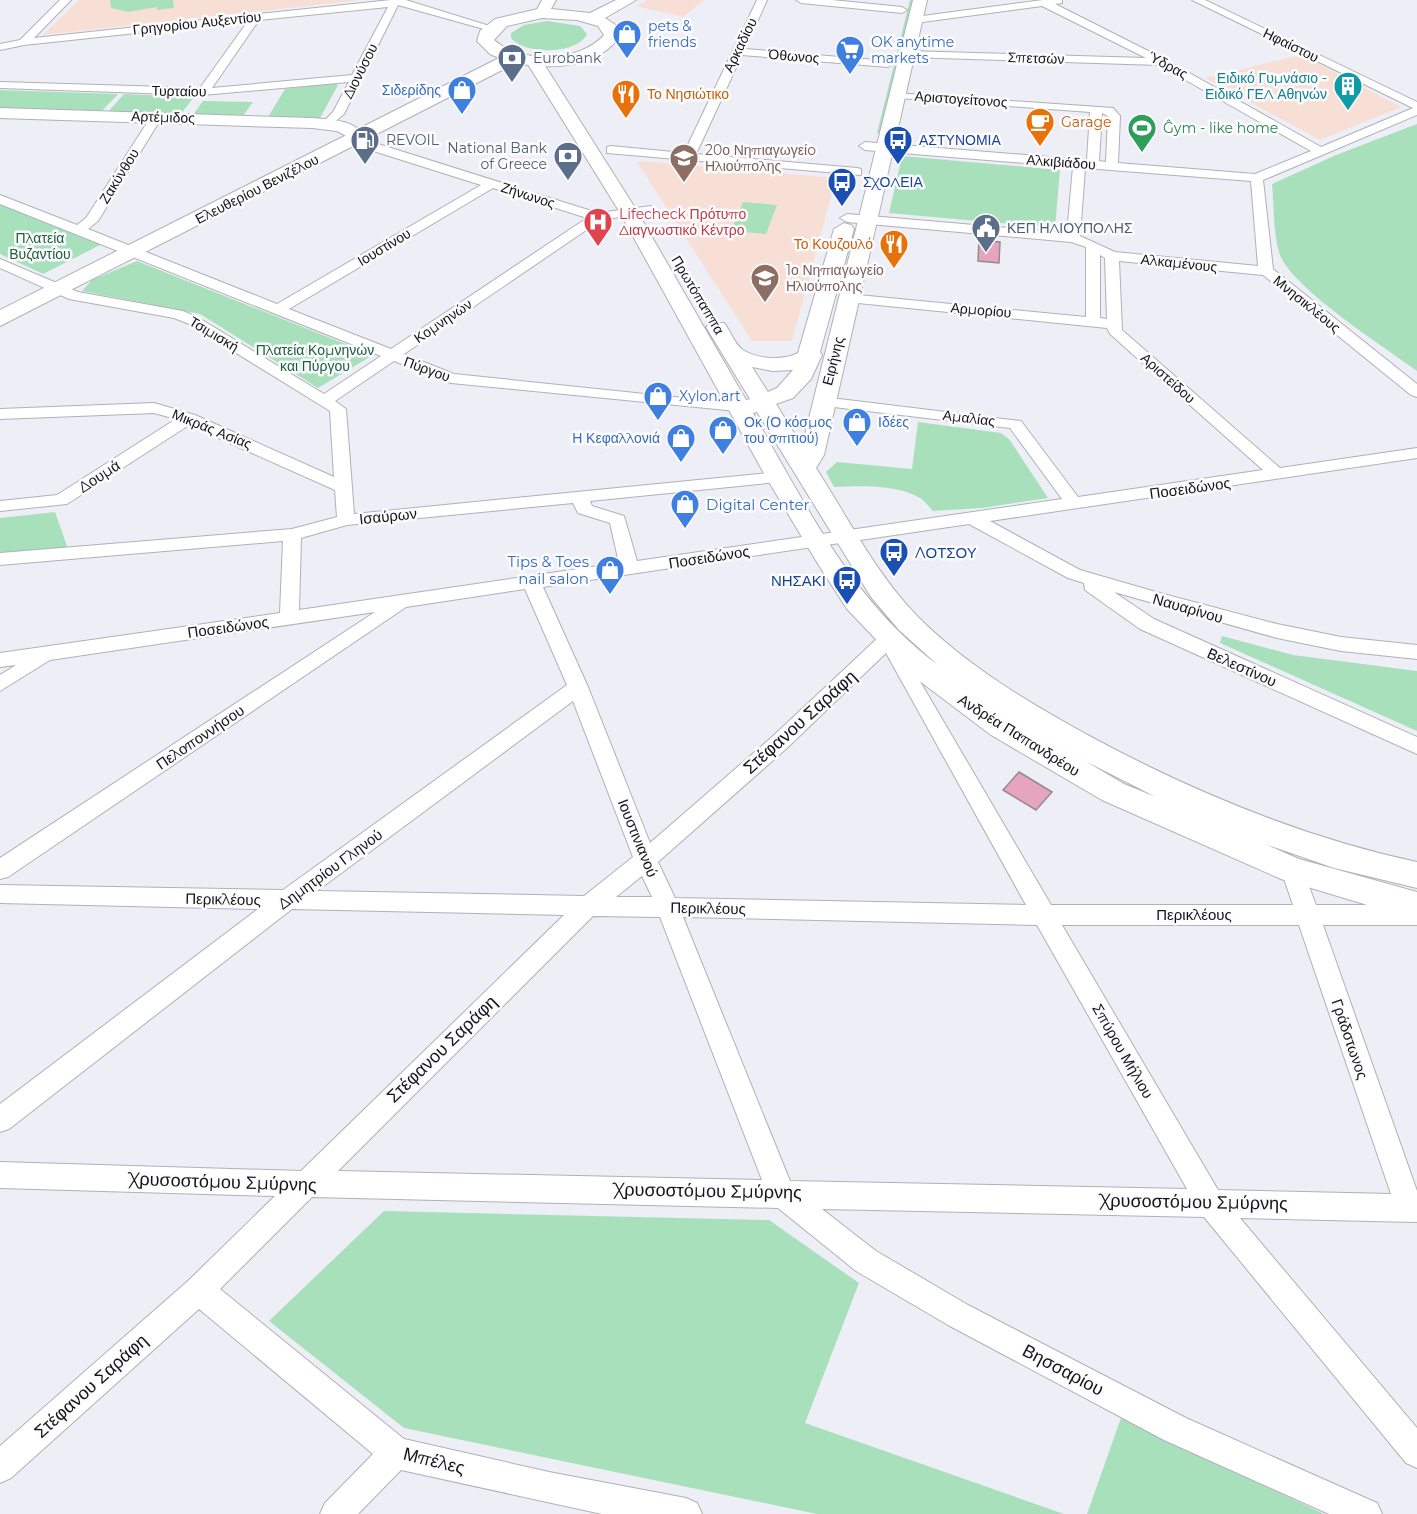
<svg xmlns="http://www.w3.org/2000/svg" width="1417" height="1514" font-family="Montserrat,sans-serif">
<rect width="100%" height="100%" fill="#eeeef7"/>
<!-- education -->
<path fill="#f7dfd5" d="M79,0H361L43,35Z
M647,0H704L683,17L636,6Z
M1302,55L1401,107L1320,140L1205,78Z
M641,161L836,178L792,341H752L637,162Z"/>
<!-- green -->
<path fill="#a8e0bc" d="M110,0H173L174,8L157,10V7L128,12L111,8Z
M910,0H913L880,133H877Z
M547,21L580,26L587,34C577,55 524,55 511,38V33L524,25Z
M334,83L338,85L320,118L268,117L285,89Z
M0,90L118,94L100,113L0,110Z
M124,94L194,97L180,115L107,113Z
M203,101L253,102L243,116L193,115Z
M1417,124V371C1386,348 1288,286 1279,252C1273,231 1274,205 1272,184L1336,155Z
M902,156L1060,170L1055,228L889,213Z
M743,202L777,205L766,234L731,231Z
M0,203L102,244L43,274L0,254Z
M137,261L373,355L318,388L200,314L82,291L92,280Z
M918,422L1001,433L1009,439L1048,498L982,508L933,511C929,507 925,501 920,498C896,484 860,486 834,487L826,472L837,462L912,469Z
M55,512L68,549L0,554V518Z
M1222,636L1293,655L1417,671V731L1220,643Z
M384,1211L769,1220L859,1283L805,1423L1064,1514H817L404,1428L269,1321Z
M1121,1418L1324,1514H1087Z"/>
<!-- building -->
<path fill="#e6a5bd" stroke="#948a8e" stroke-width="1.5" d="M979,240L1000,242L999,263L978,261Z
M1019,772L1052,792L1036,810L1003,790Z"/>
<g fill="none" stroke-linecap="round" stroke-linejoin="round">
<!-- street casing -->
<g stroke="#b0b0b9" stroke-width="2">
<path id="street" d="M60,0H71L34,38L391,0H406L496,28L491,31L398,5L344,114L326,129L320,125L333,112L349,82L203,95L0,88V82L200,88L248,21L24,45L0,50V44L20,40ZM388,7L352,75L212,88L259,20Z
M757,0H767L745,49L888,61L893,64L888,67L742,55L696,154L857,168L861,169V175L607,153V147L611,146L684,153Z
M796,0H832L902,7L907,10L902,13L801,3Z
M1043,0H1062V3L1055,4L1168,61L1321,147L1413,108L1192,0H1205L1417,102V115L1263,180L1273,269L1417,384V397L1411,395L1263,275L1119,261L1122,330L1280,468L1417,448V458L990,521L1080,570L1156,592L1277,624L1341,637L1417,645V659L1341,651L1277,638L1114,592L1154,619L1417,737V754L1140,629L1085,590L1084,583L1068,578L969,524L543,587L588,687L650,843L772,737L882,634H896L911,666L1051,905H1293L1281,870L1284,863L1292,861L1300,863L1316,905H1417V925H1323L1417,1191V1222L1240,1218L1417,1428V1468L1406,1463L1204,1217L822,1209L876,1251L968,1305L1186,1418L1377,1503L1382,1514H1329L1164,1440L948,1325L856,1271L778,1208L312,1197L220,1289L404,1439L549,1472L686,1498L697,1503L702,1514H602L401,1470L358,1514H320L325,1503L373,1454L199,1309L11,1478L0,1483V1446L189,1280L275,1196L0,1188V1162L301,1171L564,915L292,909L9,1129L0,1132V1104L258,909L0,903V885L283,890L567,685L525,589L406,607L8,877L0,879V858L375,612L50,660L0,691V675L16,665L0,667V653L280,613L283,541L0,565V553L292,529L337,517L335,490L189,425L67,504L0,511V501L57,495L176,419L154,413L0,419V409L154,403L195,415L334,477L330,411L189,324L174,318L69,299L0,268V259L78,292L183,311L199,318L324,394L381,356L0,204V195L77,225L86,218L152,115H160L162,117L98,221L88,229L277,304L481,185L367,149L353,140V134H361L375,143L598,213L651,206V212L601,220L404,354L454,374L741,404L747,406L749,409L747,412L451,383L394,361L335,401L346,409L354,514L778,472L786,477L778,482L590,501L592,506L624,516L637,561L1062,499L1010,428L817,405L815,402L823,397L1021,421L1078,497L1263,470L1110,334L1107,328L848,302L841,298L848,294L1086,317V247L1071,242L847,222L840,218L847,214L1067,233L1073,167L865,150L859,146L865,142L1087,160L1090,112L898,98L892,95L894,93L1113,108L1120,116L1118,163L1255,174L1311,151L1159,65L907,57L902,54L907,51L1146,58L1042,6L915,23L910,20L915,17ZM1102,113L1108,116L1106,162L1099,161ZM1085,168L1251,181L1258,266L1115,252L1080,236ZM493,188L587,218L391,349L289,309ZM1100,255L1105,258L1107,319L1100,318ZM573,503L578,513L610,523L619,563L299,610L301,538L347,525ZM886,653L1026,905L675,898L658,862L787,748ZM573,701L633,857L584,896L317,891ZM642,876L652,897H616ZM593,916L660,917L762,1180L338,1171ZM683,917L1037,925L1187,1189L790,1181ZM1062,925H1299L1391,1194L1218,1190Z"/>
</g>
<!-- secondary casing -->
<g stroke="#b0b0b9" stroke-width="2">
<path id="secondary" d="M542,0H556L547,16L542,17L535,13Z
M913,0H927L824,455L816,468C848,518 876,574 918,617C968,667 1031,704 1093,738C1196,793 1302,837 1417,862V888L1334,868L1265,844L1299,859L1417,892V920L1281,879L1102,800L991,735L905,670L847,609L818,564L766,477L619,211L526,61L534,56L542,61L637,211L746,400L750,399L706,327L710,323H724C730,330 735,345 743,350C757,359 783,361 798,353L834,229L844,223L851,225L854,229L820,352L822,355L811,379L793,398L776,404L802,446ZM752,367L773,371L793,370L777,388L768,392ZM757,412L871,597L899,630L938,665C853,603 804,502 753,413ZM999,710L1085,761L1156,797L1124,784Z
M0,108L312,118C332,120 353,119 366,137L357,142L337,131L312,128L0,118Z"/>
</g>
<!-- primary casing -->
<g stroke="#b0b0b9" stroke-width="2">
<path id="primary" d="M616,0H636L605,18L617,26L620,36C598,68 552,70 516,63L0,326V310L499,58L490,54L477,41L480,31L495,19L542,8L590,13ZM542,18L577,20L598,26L604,35C579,63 521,64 494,40L507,26Z"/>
</g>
<!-- street -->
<use href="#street" fill="#fff" fill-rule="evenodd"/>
<!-- secondary -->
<use href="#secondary" fill="#fff" fill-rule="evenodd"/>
<!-- primary -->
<use href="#primary" fill="#fff" fill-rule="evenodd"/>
</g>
<!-- icons -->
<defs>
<g id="shop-pin" transform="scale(1.5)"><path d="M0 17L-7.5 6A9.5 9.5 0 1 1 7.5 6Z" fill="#3f7fe0" stroke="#fcfcfe"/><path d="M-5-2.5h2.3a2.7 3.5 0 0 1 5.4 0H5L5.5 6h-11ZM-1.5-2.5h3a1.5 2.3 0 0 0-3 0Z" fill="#fff"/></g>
<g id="supermarket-pin" transform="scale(1.5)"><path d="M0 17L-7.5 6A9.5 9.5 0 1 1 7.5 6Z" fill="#3f7fe0" stroke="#fcfcfe"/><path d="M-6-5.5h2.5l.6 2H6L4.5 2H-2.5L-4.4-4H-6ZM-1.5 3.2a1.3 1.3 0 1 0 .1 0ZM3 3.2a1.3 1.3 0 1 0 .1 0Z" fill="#fff"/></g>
<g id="bank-pin" transform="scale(1.5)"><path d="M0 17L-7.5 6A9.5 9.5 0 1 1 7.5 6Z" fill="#5c6f8a" stroke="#fcfcfe"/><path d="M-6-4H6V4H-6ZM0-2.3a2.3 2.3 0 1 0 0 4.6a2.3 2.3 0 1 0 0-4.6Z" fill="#fff"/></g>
<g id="building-pin" transform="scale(1.5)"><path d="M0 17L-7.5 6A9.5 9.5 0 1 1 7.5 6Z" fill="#0f9aa8" stroke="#fcfcfe"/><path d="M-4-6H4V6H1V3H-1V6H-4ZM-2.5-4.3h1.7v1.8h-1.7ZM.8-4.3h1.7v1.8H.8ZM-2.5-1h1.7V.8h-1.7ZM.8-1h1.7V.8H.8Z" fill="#fff"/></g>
<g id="restaurant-pin" transform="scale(1.5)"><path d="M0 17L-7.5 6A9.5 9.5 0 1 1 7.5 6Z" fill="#e8710a" stroke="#fcfcfe"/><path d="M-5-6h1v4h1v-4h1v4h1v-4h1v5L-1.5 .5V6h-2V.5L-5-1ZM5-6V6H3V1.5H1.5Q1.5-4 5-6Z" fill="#fff"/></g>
<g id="cafe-pin" transform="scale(1.5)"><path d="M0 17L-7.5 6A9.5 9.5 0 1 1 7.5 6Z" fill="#e8710a" stroke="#fcfcfe"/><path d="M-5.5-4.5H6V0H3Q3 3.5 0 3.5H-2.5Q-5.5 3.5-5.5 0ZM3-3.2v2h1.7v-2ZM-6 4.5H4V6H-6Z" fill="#fff"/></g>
<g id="stadium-pin" transform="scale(1.5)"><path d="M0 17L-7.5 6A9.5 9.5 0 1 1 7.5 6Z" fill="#2e9e5b" stroke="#fcfcfe"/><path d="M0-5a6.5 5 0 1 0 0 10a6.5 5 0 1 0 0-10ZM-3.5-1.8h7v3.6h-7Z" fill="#fff"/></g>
<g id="fuel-pin" transform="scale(1.5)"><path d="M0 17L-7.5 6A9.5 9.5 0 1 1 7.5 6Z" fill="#5c6f8a" stroke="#fcfcfe"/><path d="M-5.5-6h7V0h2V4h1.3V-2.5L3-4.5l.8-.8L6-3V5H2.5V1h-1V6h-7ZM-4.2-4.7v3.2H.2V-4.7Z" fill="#fff"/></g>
<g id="bus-pin" transform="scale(1.5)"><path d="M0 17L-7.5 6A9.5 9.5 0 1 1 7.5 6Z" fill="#1a4fb4" stroke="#fcfcfe"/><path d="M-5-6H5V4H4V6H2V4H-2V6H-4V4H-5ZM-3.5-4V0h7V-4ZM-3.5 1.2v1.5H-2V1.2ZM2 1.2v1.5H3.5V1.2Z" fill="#fff"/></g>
<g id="school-pin" transform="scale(1.5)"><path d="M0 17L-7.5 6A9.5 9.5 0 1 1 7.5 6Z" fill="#8d6e63" stroke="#fcfcfe"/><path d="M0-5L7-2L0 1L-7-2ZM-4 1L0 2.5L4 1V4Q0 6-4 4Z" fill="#fff"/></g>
<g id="hospital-pin" transform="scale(1.5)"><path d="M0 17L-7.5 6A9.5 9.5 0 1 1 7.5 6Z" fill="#e0444e" stroke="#fcfcfe"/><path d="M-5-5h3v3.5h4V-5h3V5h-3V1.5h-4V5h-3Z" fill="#fff"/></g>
<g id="civic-pin" transform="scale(1.5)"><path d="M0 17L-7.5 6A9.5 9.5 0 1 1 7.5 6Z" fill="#5c6f8a" stroke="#fcfcfe"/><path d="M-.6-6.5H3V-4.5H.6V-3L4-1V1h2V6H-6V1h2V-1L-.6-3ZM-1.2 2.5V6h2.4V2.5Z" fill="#fff"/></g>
</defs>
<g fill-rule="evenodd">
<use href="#shop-pin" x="627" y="34"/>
<use href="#supermarket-pin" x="850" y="50"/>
<use href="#bank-pin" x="512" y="58"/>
<use href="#building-pin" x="1348" y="86"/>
<use href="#shop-pin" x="462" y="90"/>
<use href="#restaurant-pin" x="626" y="94"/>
<use href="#cafe-pin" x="1040" y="122"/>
<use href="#stadium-pin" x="1142" y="128"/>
<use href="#fuel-pin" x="365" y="140"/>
<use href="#bus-pin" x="898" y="140"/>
<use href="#bank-pin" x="568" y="156"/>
<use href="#school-pin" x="684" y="158"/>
<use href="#bus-pin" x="842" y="182"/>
<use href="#hospital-pin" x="598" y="222"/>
<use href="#civic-pin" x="986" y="228"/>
<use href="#restaurant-pin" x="894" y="244"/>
<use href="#school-pin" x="765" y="278"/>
<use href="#shop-pin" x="658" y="396"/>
<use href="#shop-pin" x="857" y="422"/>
<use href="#shop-pin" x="723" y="430"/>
<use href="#shop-pin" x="681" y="438"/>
<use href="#shop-pin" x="685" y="504"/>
<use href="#bus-pin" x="894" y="552"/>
<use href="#shop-pin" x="610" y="570"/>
<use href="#bus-pin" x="847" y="580"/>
</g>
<g text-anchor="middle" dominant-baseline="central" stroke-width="5" stroke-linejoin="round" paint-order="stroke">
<!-- far-street labels -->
<g font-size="14" fill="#141417" stroke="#fcfcfe">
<text transform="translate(197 23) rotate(-6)">Γρηγορίου Αυξεντίου</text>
<text transform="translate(740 45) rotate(-64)">Αρκαδίου</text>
<text transform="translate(1291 45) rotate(26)">Ηφαίστου</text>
<text transform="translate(794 56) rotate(5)">Όθωνος</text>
<text transform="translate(1036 58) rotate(2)">Σπετσών</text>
<text transform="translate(1168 65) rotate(28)">Ύδρας</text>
<text transform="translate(360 71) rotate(-63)">Διονύσου</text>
<text transform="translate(179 91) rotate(1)">Τυρταίου</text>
<text transform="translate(961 99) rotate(4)">Αριστογείτονος</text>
<text transform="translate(163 117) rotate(2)">Αρτέμιδος</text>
<text transform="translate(1061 162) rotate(4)">Αλκιβιάδου</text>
<text transform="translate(119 176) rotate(-58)">Ζακύνθου</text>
<text transform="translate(257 189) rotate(-27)">Ελευθερίου Βενιζέλου</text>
<text transform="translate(528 195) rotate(18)">Ζήνωνος</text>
<text transform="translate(384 247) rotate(-31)">Ιουστίνου</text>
<text transform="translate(1179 263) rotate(6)">Αλκαμένους</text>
<text transform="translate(698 295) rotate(59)">Πρωτόπαππα</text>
<text transform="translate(1307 304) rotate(39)">Μνησικλέους</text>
<text transform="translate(981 310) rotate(5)">Αρμορίου</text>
<text transform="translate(443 321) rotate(-34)">Κομνηνών</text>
<text transform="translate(214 334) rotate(31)">Τσιμισκή</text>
<text transform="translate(833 361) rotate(-76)">Ειρήνης</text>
<text transform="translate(427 369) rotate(20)">Πύργου</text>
<text transform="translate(1168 378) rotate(42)">Αριστείδου</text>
<text transform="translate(969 418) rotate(7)">Αμαλίας</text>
<text transform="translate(212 429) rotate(22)">Μικράς Ασίας</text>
</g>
<!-- far-shop labels -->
<g font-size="14" fill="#366cbe" stroke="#fcfcfe" text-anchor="start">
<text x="648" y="26">pets &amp;<tspan x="648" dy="16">friends</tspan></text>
<text x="871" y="42">OK anytime<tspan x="871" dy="16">markets</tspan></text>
<text x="441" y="90" text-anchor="end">Σιδερίδης</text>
<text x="679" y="396">Xylon.art</text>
<text x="744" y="422">Οκ (Ο κόσμος<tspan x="744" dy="16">του σπιτιού)</tspan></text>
<text x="878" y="422">Ιδέες</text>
<text x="660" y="438" text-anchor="end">Η Κεφαλλονιά</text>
</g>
<!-- far-service labels -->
<g font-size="14" fill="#4e5e75" stroke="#fcfcfe" text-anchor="start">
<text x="533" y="58">Eurobank</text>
<text x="386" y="140">REVOIL</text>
<text x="547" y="148" text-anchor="end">National Bank<tspan x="547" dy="16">of Greece</tspan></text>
<text x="1007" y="228">ΚΕΠ ΗΛΙΟΥΠΟΛΗΣ</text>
</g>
<!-- far-culture labels -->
<g font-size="14" fill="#0d838f" stroke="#fcfcfe" text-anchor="end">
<text x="1327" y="78">Ειδικό Γυμνάσιο -<tspan x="1327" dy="16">Ειδικό ΓΕΛ Αθηνών</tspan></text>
</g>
<!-- far-food labels -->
<g font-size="14" fill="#c56008" stroke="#fcfcfe" text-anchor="start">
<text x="647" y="94">Το Νησιώτικο</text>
<text x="1061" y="122">Garage</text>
<text x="873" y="244" text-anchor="end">Το Κουζουλό</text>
</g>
<!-- far-leisure labels -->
<g font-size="14" fill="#27864d" stroke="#fcfcfe" text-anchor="start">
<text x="1163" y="128">Ĝym - like home</text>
</g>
<!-- far-transit labels -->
<g font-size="14" fill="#164399" stroke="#fcfcfe" text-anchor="start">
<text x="919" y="140">ΑΣΤΥΝΟΜΙΑ</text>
<text x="863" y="182">ΣΧΟΛΕΙΑ</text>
</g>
<!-- far-education labels -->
<g font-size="14" fill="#785e54" stroke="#fcfcfe" text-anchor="start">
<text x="705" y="150">20ο Νηπιαγωγείo<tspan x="705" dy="16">Ηλιούπολης</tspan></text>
<text x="786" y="270">1ο Νηπιαγωγείο<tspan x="786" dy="16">Ηλιούπολης</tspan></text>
</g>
<!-- far-health labels -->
<g font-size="14" fill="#be3a42" stroke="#fcfcfe" text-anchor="start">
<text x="619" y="214">Lifecheck Πρότυπο<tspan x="619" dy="16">Διαγνωστικό Κέντρο</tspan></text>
</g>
<!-- far-park labels -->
<g font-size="14" fill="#1a5d3a" stroke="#fcfcfe">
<text x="40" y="238">Πλατεία<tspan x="40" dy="16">Βυζαντίου</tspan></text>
<text x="315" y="350">Πλατεία Κομνηνών<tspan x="315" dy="16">και Πύργου</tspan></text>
</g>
<!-- street labels -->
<g font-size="15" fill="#141417" stroke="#fcfcfe">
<text transform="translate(99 476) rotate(-33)">Δουμά</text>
<text transform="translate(1190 488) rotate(-8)">Ποσειδώνος</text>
<text transform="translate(388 516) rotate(-6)">Ισαύρων</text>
<text transform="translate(709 557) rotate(-9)">Ποσειδώνος</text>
<text transform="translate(1188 608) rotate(16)">Ναυαρίνου</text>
<text transform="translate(228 627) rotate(-8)">Ποσειδώνος</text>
<text transform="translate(1242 667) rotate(24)">Βελεστίνου</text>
<text transform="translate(1019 735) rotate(32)">Ανδρέα Παπανδρέου</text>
<text transform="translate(200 737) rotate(-34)">Πελοποννήσου</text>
<text transform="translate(638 838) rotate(68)">Ιουστινιανού</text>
<text transform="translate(330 869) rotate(-36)">Δημητρίου Γληνού</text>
<text transform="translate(223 899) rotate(1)">Περικλέους</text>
<text transform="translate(708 908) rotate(1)">Περικλέους</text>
<text x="1194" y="914">Περικλέους</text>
<text transform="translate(1350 1039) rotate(71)">Γράδστωνος</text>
<text transform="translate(1123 1051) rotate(60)">Σπύρου Μήλιου</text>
</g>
<!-- shop labels -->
<g font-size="15" fill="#366cbe" stroke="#fcfcfe" text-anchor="start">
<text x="706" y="504">Digital Center</text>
<text x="589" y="561" text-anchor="end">Tips &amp; Toes<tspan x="589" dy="17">nail salon</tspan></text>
</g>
<!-- transit labels -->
<g font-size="15" fill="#164399" stroke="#fcfcfe" text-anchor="start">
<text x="915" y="552">ΛΟΤΣΟΥ</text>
<text x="826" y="580" text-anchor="end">ΝΗΣΑΚΙ</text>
</g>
<!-- near-street labels -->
<g font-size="18" fill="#141417" stroke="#fcfcfe">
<text transform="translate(800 722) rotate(-42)">Στέφανου Σαράφη</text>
<text transform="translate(442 1049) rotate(-44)">Στέφανου Σαράφη</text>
<text transform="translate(223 1182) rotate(2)">Χρυσοστόμου Σμύρνης</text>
<text transform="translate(708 1191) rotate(1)">Χρυσοστόμου Σμύρνης</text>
<text transform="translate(1194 1202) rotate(1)">Χρυσοστόμου Σμύρνης</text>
<text transform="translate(1063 1370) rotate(28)">Βησσαρίου</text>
<text transform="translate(91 1386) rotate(-42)">Στέφανου Σαράφη</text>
<text transform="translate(434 1461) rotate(14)">Μπέλες</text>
</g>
</g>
</svg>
